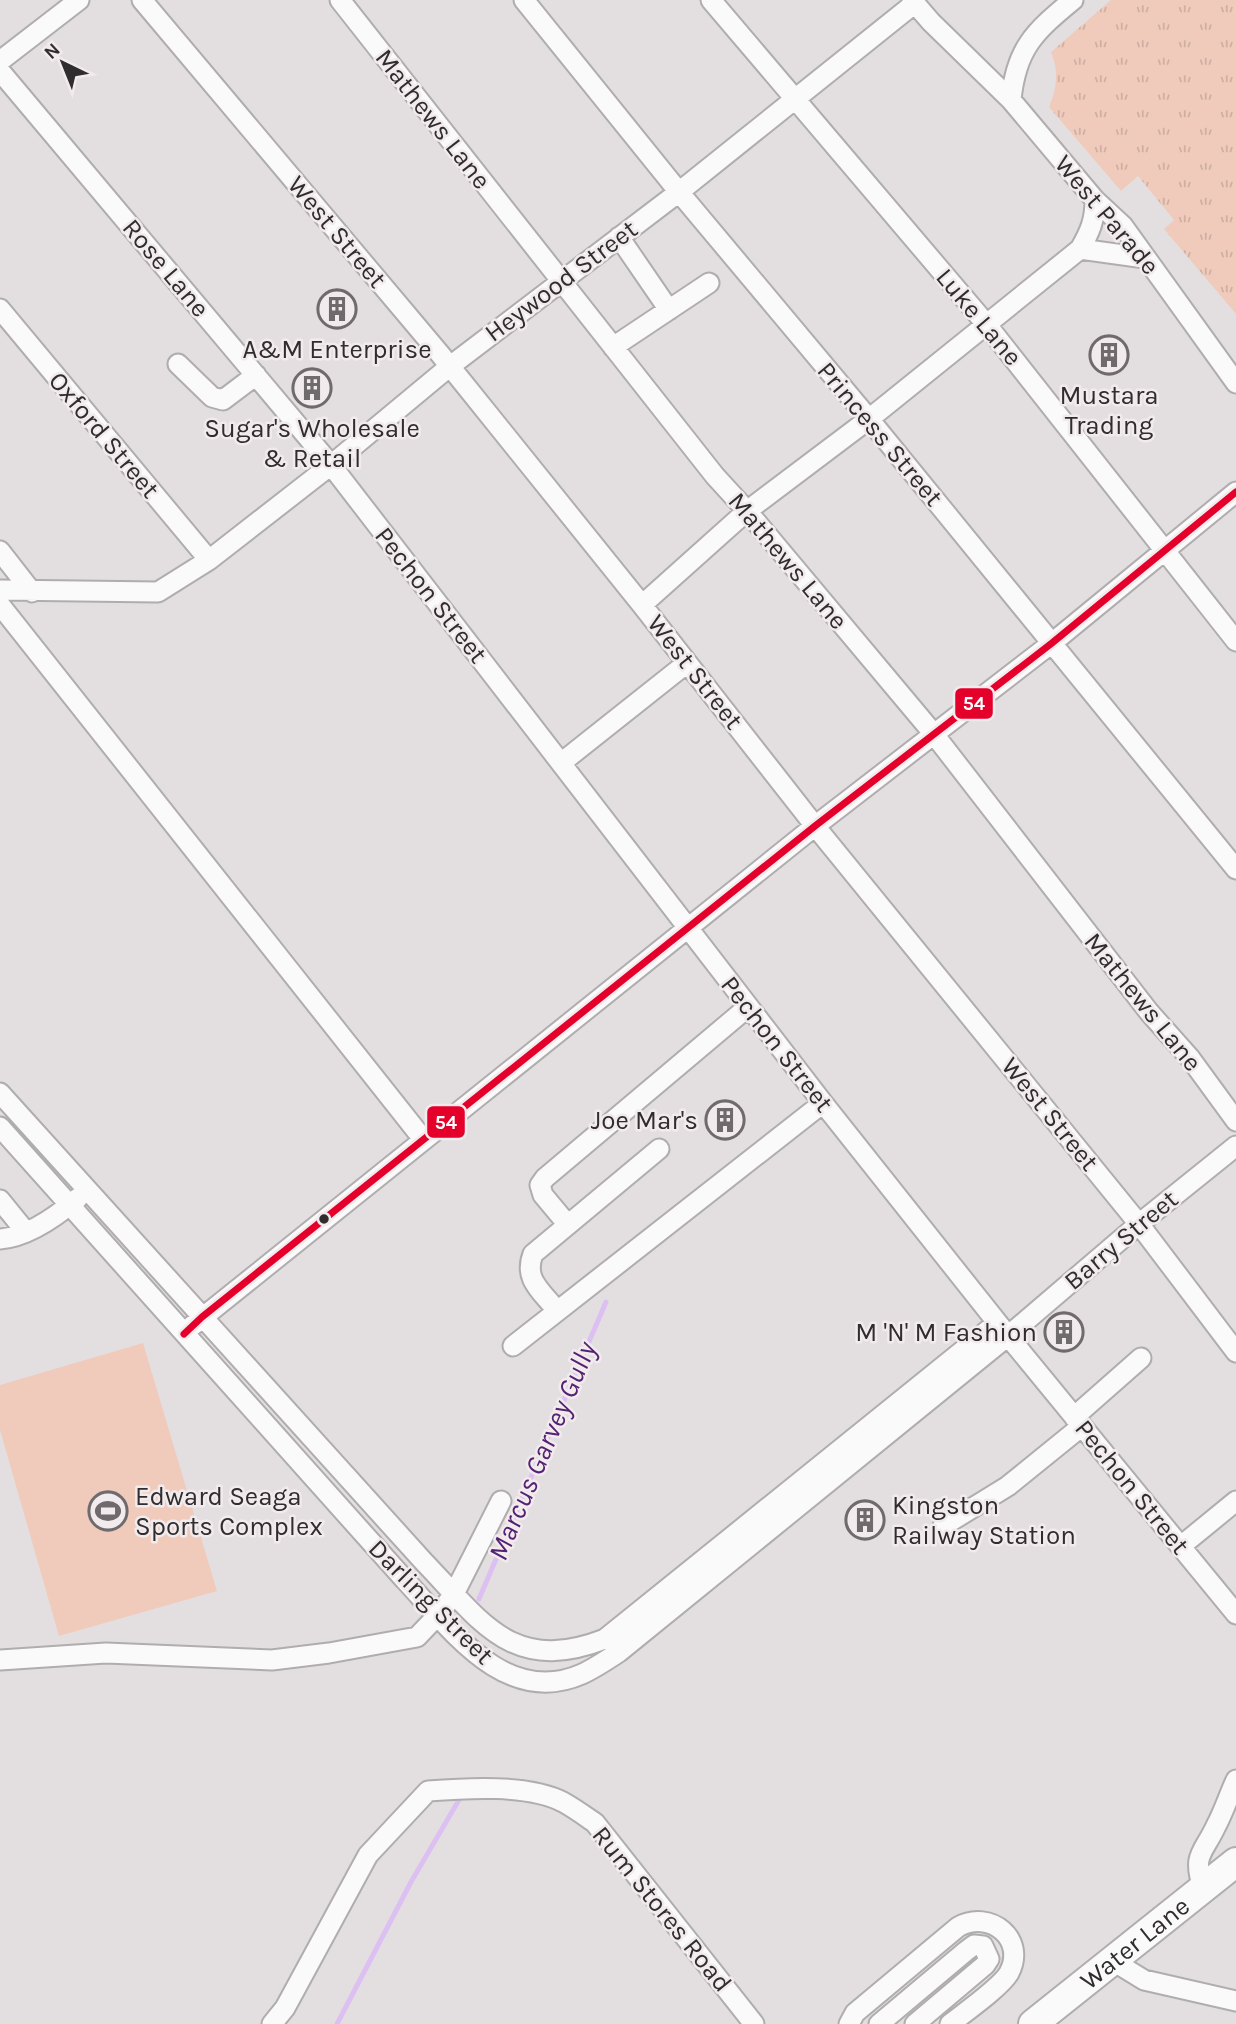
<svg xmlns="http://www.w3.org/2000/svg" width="1236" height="2024" font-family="Karla,sans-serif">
<defs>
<pattern id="park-tufts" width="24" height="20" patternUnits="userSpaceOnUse" patternTransform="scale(1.75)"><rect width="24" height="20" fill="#f0cbbc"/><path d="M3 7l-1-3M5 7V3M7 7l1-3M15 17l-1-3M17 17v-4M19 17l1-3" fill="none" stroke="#ceafa2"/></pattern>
</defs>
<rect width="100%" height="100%" fill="#e3dfe1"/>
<!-- grass -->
<path fill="#f0cbbc" d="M143,1343L217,1591L59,1636L0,1430V1385Z"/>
<!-- park -->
<path fill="url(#park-tufts)" d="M1111,0H1236V314L1164,229L1174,220L1138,176L1121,191L1049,107C1057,88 1059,72 1051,52Z"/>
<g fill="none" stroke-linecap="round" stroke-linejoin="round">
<!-- stream -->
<path stroke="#ddc0f2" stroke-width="5" d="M479,1599L606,1302
M337,2024L411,1882L463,1793"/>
<!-- minor casing -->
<g stroke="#b0adae" stroke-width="23">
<path id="minor" d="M142,0L440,354L642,605L815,826L1139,1224L1236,1352
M340,0L715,476L747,511L933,733L1149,1012L1190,1058L1236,1121
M524,0L679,192L869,419L1236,869
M711,0L987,325L1236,641
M912,0L931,22L1011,100L1095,200L1123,226L1236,383
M0,61L79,0
M0,71L331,465L823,1103L1008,1336L1236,1614
M1011,100C1016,49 1034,32 1073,0
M619,237L669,310
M1080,249L1145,258
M0,309L209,560
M613,347L709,283
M178,364L212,397L223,400L256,375
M0,551L32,592
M0,590L158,592L209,560L331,465L449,367L679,192L915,3
M0,605L423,1139
M642,605L747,511L869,419L1080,249C1090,232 1095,220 1095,200
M561,763L687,663
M0,1093L424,1562C482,1622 512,1675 605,1639L997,1323
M0,1127L405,1580C450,1628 505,1708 582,1674C595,1668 607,1660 619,1652L1008,1336L1139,1224L1236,1146
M0,1200L26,1232
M568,1225L543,1195L540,1185L545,1178L748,1007
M0,1239C28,1237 57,1216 78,1198
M557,1311C542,1291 523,1280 533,1254L659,1149
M192,1326L815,826L1052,643L1236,492
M513,1346L823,1103
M1074,1417L1141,1358
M943,1526L1008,1486L1082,1426
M1181,1546L1236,1501
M0,1660L106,1653L272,1660L329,1653L417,1637L438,1615L454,1594L501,1501
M1203,1888C1192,1854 1203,1854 1216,1826C1224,1811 1229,1795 1236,1780
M1113,1961L1144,1980L1236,2001
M272,2024L285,2008L368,1855L428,1791C466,1788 528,1784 563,1802C574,1808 585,1816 595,1823L754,2024
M849,2024L855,2013L958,1927C990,1909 1027,1939 1009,1973C1001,1987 964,2013 950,2024
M879,2024L966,1951L974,1945L983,1946L989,1959L985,1965L915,2024"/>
</g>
<!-- highway casing -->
<g stroke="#b0adae" stroke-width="32">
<g id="highway">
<path id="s1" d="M1033,2024L1236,1862"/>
</g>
</g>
<!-- minor -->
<use href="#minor" stroke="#fbfafa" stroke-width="19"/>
<!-- highway -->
<use href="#highway" stroke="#fbfafa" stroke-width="28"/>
<!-- bus-1 casing -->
<g stroke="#f2ebed" stroke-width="12">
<path id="bus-1" d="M184,1334L202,1317L815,826L1052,643L1236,492"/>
</g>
<!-- bus-1 -->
<use href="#bus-1" stroke="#e4002b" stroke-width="7"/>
</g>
<!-- icons -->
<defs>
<g id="building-ring" transform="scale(2.0125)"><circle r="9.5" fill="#f2ebed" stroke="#6f6b6d" stroke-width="1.5"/><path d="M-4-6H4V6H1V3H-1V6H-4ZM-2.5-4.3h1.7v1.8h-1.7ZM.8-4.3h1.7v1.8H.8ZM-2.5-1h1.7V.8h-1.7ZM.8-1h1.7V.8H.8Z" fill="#6f6b6d"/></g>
<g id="stadium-ring" transform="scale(2.0125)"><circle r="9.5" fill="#f2ebed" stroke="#6f6b6d" stroke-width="1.5"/><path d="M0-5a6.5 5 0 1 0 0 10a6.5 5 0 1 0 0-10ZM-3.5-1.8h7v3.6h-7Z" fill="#6f6b6d"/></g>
</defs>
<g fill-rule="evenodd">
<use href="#building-ring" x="337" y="309"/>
<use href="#building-ring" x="1109" y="355"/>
<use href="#building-ring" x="312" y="388"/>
<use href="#building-ring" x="725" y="1120"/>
<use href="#building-ring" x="1064" y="1332"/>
<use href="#stadium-ring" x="108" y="1511"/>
<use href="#building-ring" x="865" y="1520"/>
</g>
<!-- markers -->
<circle fill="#302d2e" stroke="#f2ebed" stroke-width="2.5" cx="324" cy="1219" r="6"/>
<g text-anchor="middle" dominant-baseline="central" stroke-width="5" stroke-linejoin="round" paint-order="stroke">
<!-- street labels -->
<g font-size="26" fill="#302d2e" stroke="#f2ebed">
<text transform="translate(433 119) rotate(52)">Mathews Lane</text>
<text transform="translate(1107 215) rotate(50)">West Parade</text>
<text transform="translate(337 232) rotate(50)">West Street</text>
<text transform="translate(166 268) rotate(50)">Rose Lane</text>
<text transform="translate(561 281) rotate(-37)">Heywood Street</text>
<text transform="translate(979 317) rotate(50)">Luke Lane</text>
<text transform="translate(880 434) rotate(50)">Princess Street</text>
<text transform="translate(104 435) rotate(50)">Oxford Street</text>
<text transform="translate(788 561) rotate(50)">Mathews Lane</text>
<text transform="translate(431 595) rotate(52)">Pechon Street</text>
<text transform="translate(695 672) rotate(52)">West Street</text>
<text transform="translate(1143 1002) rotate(51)">Mathews Lane</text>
<text transform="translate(777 1044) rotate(52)">Pechon Street</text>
<text transform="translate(1050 1114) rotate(51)">West Street</text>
<text transform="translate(1121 1240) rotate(-40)">Barry Street</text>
<text transform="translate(1132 1487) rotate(51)">Pechon Street</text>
<text transform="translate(431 1602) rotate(45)">Darling Street</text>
<text transform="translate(662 1909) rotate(51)">Rum Stores Road</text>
<text stroke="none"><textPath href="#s1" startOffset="130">Water Lane</textPath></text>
</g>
<!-- poi labels -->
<g font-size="26" fill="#302d2e" stroke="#f2ebed">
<text x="337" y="349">A&amp;M Enterprise</text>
<text x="1109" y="395">Mustara<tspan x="1109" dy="30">Trading</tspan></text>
<text x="312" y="428">Sugar's Wholesale<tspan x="312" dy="30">&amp; Retail</tspan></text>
<text x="698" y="1120" text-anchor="end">Joe Mar's</text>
<text x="1037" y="1332" text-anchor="end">M 'N' M Fashion</text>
<text x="135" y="1496" text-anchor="start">Edward Seaga<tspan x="135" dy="30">Sports Complex</tspan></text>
<text x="892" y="1505" text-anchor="start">Kingston<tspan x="892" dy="30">Railway Station</tspan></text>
</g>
<!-- water labels -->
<g font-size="28" font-style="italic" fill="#542273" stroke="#f2ebed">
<text transform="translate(542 1451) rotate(-67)">Marcus Garvey Gully</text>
</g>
</g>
<g stroke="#f2ebed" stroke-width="2.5">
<rect x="954" y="687" width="40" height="33" rx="7" fill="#e4002b"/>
<rect x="426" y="1105" width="40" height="34" rx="7" fill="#e4002b"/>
</g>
<g font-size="19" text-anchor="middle" font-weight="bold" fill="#fff">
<text x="974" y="710">54</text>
<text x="446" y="1129">54</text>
</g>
<!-- north arrow -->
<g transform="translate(63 63) rotate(317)" stroke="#f2ebed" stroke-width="5" paint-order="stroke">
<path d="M0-5L12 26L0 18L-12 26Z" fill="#302d2e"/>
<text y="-10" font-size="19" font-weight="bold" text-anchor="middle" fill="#302d2e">N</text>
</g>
</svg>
